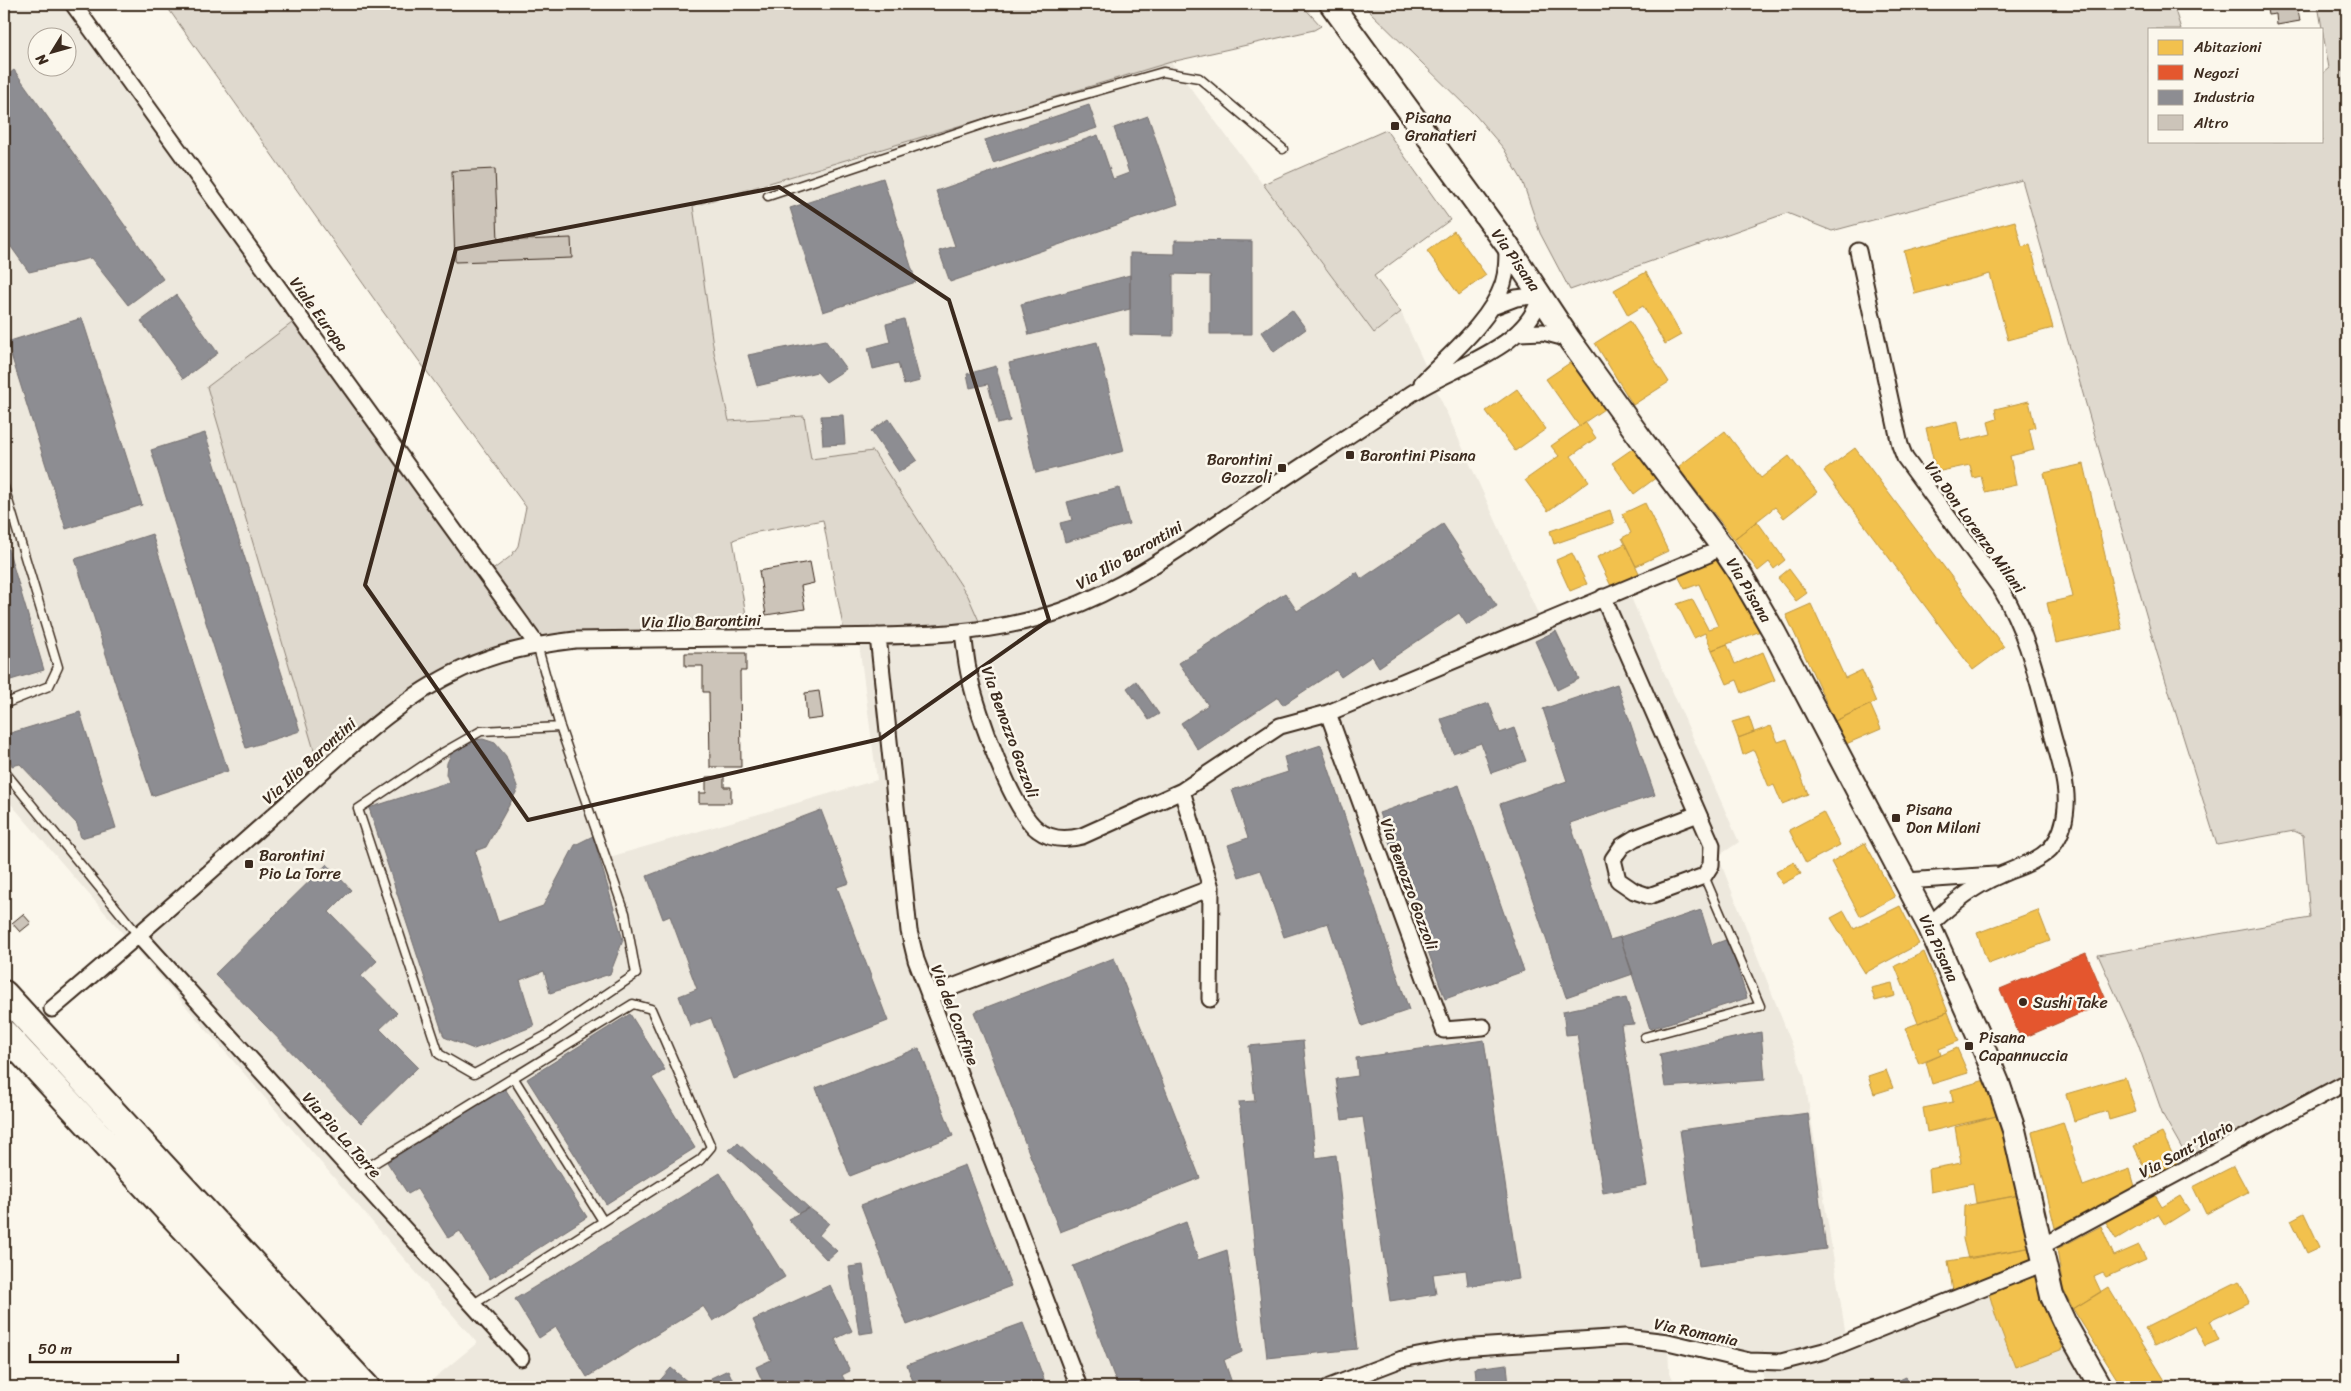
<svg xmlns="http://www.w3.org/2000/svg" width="2351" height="1391" font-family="Sriracha,sans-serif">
<rect width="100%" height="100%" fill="#fbf7ec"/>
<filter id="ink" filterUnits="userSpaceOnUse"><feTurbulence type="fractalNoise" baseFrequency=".02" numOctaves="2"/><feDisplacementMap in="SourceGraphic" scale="10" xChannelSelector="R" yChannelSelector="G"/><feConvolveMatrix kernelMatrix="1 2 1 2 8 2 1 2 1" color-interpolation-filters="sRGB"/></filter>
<g filter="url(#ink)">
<!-- built -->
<path fill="#ede8dd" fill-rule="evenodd" d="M4,4H73L300,317L431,686L537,645L606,858L877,780L858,636L811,459L804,416L729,421L714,352L693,206L1171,62L1374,333L1401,312L1539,616L1629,593L1739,842L1718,856L1804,1075L1847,1342L1988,1290L1996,1317L2015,1366L2063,1349L2077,1347L2102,1387H1767L1758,1361L1668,1342L1669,1370L1676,1387H438L432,1380L477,1343L4,796ZM38,38H68V68H38Z"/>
<!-- green -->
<path fill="#dfd9ce" stroke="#8d8276" d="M165,4H1301L1321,26L1314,30L1171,62L693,206L714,352L729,421L804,416L811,459L873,451L968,596L983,630L845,637L823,520L752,533L733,540L750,638L575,640L461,669L321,774L207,387L300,317L486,575L511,556L518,546L526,507L384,313Z
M1362,4H2173L2181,29H2150V141H2322V74L2329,68L2318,5H2347V1082L2192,1166L2163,1115L2138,1044L2098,955L2310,918L2303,835L2294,831L2217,845L2157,653L2022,180L1832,231L1787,213L1570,290L1540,233L1522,180L1504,149L1476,116Z
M1386,130L1450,220L1374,276L1401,312L1374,333L1263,184Z"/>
<!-- homes -->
<path fill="#f2c14e" stroke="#bb9440" d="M2015,221L2022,247L2030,245L2053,328L2008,340L1990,274L1915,294L1904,251Z
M1454,231L1486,275L1459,295L1427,251Z
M1646,272L1681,335L1665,344L1643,306L1628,315L1614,290Z
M1630,321L1669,382L1633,405L1595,343Z
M1574,360L1607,407L1579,426L1546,379Z
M1517,389L1546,429L1515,451L1486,411Z
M2029,401L2035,427L2029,429L2034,450L2010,456L2016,485L1985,492L1981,476L1973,478L1970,465L1936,472L1926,428L1957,421L1961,441L1991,434L1988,422L1997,419L1995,409Z
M1585,422L1596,438L1571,456L1589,481L1548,511L1525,480L1559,456L1551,446Z
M1725,431L1761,478L1789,456L1817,492L1784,518L1775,507L1734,539L1678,467Z
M1635,447L1657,477L1634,494L1612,463Z
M1855,448L2004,647L1973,670L1824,471Z
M2084,464L2122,629L2056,643L2047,603L2073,597L2044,473Z
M1645,503L1668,551L1636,566L1622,538L1631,533L1622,514Z
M1610,510L1614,523L1554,544L1550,531Z
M1757,521L1785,560L1774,569L1769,562L1758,571L1734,539Z
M1625,544L1640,575L1612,588L1597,557Z
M1572,553L1587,584L1570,591L1556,560Z
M1720,553L1763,630L1712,650L1705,633L1694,638L1677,604L1692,599L1708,629L1718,626L1699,584L1685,589L1676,572Z
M1789,569L1807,593L1796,601L1778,578Z
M1811,604L1845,678L1862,670L1876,702L1835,721L1786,615Z
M1727,644L1735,664L1763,652L1775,680L1742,693L1737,680L1727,684L1712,650Z
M1870,704L1881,729L1846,744L1835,721Z
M1749,717L1754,732L1738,738L1732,722Z
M1771,726L1778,742L1787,739L1808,794L1782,804L1774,785L1769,787L1754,750L1743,755L1738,738Z
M1823,812L1840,845L1806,863L1789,830Z
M1865,843L1895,897L1860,916L1831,862Z
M1794,862L1801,874L1782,884L1776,872Z
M1900,906L1919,944L1865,973L1831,918L1844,911L1854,929Z
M2038,910L2050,941L1988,964L1977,933Z
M1924,952L1948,1012L1918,1023L1895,966Z
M1892,983L1895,996L1875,1001L1871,988Z
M1948,1012L1959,1041L1939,1049L1941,1055L1919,1064L1905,1028Z
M1957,1048L1968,1073L1932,1084L1926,1062Z
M1886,1070L1893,1088L1874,1094L1868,1076Z
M2125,1077L2136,1112L2109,1120L2107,1111L2074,1121L2066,1094Z
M1985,1080L2000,1115L1927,1132L1923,1108L1953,1102L1951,1090Z
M2000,1115L2020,1195L1976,1203L1973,1183L1931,1192L1929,1169L1961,1163L1955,1127Z
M2063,1122L2083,1186L2130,1169L2136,1190L2055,1228L2032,1132Z
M2162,1133L2180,1169L2151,1182L2134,1146Z
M2234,1166L2248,1192L2206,1214L2193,1187Z
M2152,1190L2162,1207L2180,1196L2189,1210L2165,1225L2158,1214L2116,1239L2104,1219Z
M2020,1195L2033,1247L1968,1259L1963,1239L1964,1206Z
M2304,1213L2320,1247L2307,1253L2291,1220Z
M2101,1226L2114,1256L2139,1245L2146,1259L2106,1277L2103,1273L2094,1277L2101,1292L2073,1309L2063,1289L2057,1249Z
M2033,1247L2036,1264L1953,1291L1948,1261Z
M2036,1273L2063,1349L2015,1367L1996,1317L1988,1290Z
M2239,1281L2249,1302L2210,1321L2219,1340L2205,1346L2195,1326L2154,1346L2145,1328Z
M2108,1287L2169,1387H2122L2073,1309Z"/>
<!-- shops -->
<path fill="#e4572e" stroke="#b14a29" d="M2086,953L2107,1002L2021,1039L2000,989Z"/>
<!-- industry -->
<path fill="#8d8d92" stroke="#746f6f" d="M14,70L163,279L128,305L91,258L29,272L4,237V78Z
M1089,105L1097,128L993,163L985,140Z
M1148,116L1178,204L950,282L939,251L955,246L936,191L1098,135L1113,179L1129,173L1114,128Z
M883,178L916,282L823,312L790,208Z
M1175,240L1252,241V334H1210V275L1173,274V336L1130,335V253L1175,254Z
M1130,275V309L1029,335L1021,304Z
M176,295L218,353L183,379L141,321Z
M1292,310L1306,329L1274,352L1261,332Z
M82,318L142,505L66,529L7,342Z
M904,319L920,381L904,385L898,363L873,369L868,348L890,342L886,324Z
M825,340L846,369L826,382L817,372L757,386L748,355Z
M1097,342L1124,451L1036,473L1009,363Z
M996,366L1010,421L998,424L988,384L970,388L967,374Z
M843,415L845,444L823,445L821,416Z
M889,419L917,460L899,472L871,431Z
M205,433L300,731L246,748L151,450Z
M1119,488L1129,524L1065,542L1060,523L1072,520L1067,502Z
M1443,524L1497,606L1467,625L1459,613L1379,667L1372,656L1341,677L1336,670L1283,705L1278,697L1198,750L1181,723L1208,705L1179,663L1285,593L1297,611L1357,572L1361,579Z
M152,534L228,771L152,796L75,559Z
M4,535L44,670L4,682Z
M1556,631L1579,679L1557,690L1535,641Z
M1136,681L1159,714L1149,720L1127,688Z
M1617,684L1655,795L1570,823L1610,940L1620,937L1633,974L1566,997L1500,804L1567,781L1543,709Z
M1489,703L1500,733L1514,728L1526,761L1491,773L1481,743L1453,753L1441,719Z
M80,712L116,828L81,838L77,824L20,764L12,766L4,740V735Z
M483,739L495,743L506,756L518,789L486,847L475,851L498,922L543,906L575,845L593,836L623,940L610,974L550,993L544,971L520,980L534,1026L474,1049L444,1037L369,808L449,782L446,774L447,763L453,750L467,741Z
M1321,745L1409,1010L1362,1026L1328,923L1284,937L1261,870L1239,877L1228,845L1248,838L1232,790L1288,772L1284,757Z
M1459,785L1524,971L1445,999L1379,813Z
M821,810L849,883L837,887L888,1021L734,1079L711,1018L690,1026L679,996L697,989L670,916L663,919L647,876Z
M327,864L351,890L329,912L377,961L361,976L397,1013L380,1029L418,1067L361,1123L215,974Z
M1701,910L1712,945L1728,939L1747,998L1650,1029L1620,937Z
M1114,958L1200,1178L1060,1232L974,1012Z
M1626,998L1634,1024L1621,1025L1647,1185L1603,1193L1577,1034L1566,1035L1563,1011Z
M630,1014L665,1070L652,1078L695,1148L606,1204L527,1079Z
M1761,1032L1765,1080L1665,1087L1660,1054Z
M1484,1040L1519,1279L1468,1286L1466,1270L1433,1274L1436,1294L1390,1301L1363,1117L1342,1120L1336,1079L1358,1076L1356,1058Z
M1303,1041L1316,1158L1336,1155L1357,1349L1267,1358L1239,1102L1255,1101L1249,1046Z
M919,1048L953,1136L850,1176L816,1088Z
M504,1087L587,1217L490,1279L460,1231L448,1238L417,1189L408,1194L387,1162Z
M1808,1113L1826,1249L1699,1266L1680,1130Z
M738,1143L809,1208L799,1213L729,1150Z
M965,1165L1011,1286L907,1325L861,1205Z
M720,1173L785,1277L713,1321L703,1306L587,1377L556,1327L539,1338L515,1299Z
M809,1208L829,1223L819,1235L837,1251L827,1260L788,1219Z
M1186,1222L1198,1260L1227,1250L1242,1352L1224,1360L1232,1383L1223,1387H1118L1073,1266Z
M863,1265L873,1332L859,1334L849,1267Z
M830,1285L852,1331L835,1339L850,1371L842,1375L848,1387H765L756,1367L771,1360L753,1320Z
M1023,1323L1047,1387H905L914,1384L907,1365Z
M1507,1364L1509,1387H1477L1475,1368Z
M671,1368L694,1387H654Z
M728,1370L736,1387H715L711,1378Z
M1906,1377L1911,1387H1884Z"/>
<!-- building -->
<path fill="#ccc4b9" stroke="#3b2a1e" d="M2266,4H2297L2300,21L2277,25L2276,14L2268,15Z
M495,169L498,241L571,238L572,258L455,262L452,171Z
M810,562L814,583L801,586L805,609L766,615L759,571Z
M685,653H746V671H740L741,767H710L709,692H703V666H685Z
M819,691L823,718L807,720L805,693Z
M724,776V787H731V803H699V793H706V777Z
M23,914L31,923L20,932L12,923Z"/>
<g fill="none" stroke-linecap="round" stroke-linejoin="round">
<!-- service casing -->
<g stroke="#3b2a1e" stroke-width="11">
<path id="service" d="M768,196L995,120L1163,72L1199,78L1283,149
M4,487L58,667L49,686L4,704
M537,645L560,727L625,913L636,974L545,1036L474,1074L439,1054L358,809L439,755L481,731L560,727
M4,771L139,936
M1645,1037L1760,1006L1704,876
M513,1077L603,1221
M355,1175L633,1004L651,1009L711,1147L700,1160L472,1305"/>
</g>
<!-- minor casing -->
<g stroke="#3b2a1e" stroke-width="19">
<path id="minor" d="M73,4L537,645
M1858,251L1900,445L1905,458L2001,589C2027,631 2038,682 2051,729C2057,753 2068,782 2066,807C2065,823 2061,837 2050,849C2035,863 2018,867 2000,875C1973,886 1949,906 1929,926
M1519,333L1543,332L1569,339
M1422,383C1449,355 1490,322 1503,284C1507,271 1507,259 1507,245
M1603,597L1712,845L1711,865L1704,876L1649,896L1634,891L1618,880L1613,859L1622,846L1635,838L1698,814
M963,632C965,647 966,663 970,678C977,711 1012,811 1038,830C1051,840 1067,840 1082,836L1182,791L1280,726L1328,713L1709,554
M878,636L909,931L916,960L1079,1387
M1328,713L1444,1030L1483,1027
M1906,881L1995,875
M139,936L521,1358
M929,996L1211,888L1182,791
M1210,999L1211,888
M52,1009C130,943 207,875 283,807C339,758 393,701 462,669C498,652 535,645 575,640C655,639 736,638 817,637C898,636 983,638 1061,611C1126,588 1182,547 1238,509C1294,471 1352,434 1408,396C1451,366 1526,351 1541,295L1516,298L1492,307
M2042,1246L2347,1082
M1329,1387L1402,1359L1459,1348L1625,1337L1668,1342L1749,1361L1781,1362L1824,1351L2044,1263"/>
</g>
<!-- secondary casing -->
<g stroke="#3b2a1e" stroke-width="26">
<path id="secondary" d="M1331,4L1507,245L1569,339L1644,443L1723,548L1741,575L1774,632L1929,926L1981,1042L1998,1083L2014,1130L2052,1296L2065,1324L2101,1387"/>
</g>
<!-- trunk casing -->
<g stroke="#3b2a1e" stroke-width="30">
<path id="trunk" d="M4,994L366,1387
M4,1033L332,1387"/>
</g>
<!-- service -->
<use href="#service" stroke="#fbf7ec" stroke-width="8"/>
<!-- minor -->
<use href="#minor" stroke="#fbf7ec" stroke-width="15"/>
<!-- secondary -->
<use href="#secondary" stroke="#fbf7ec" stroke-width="22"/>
<!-- trunk -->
<use href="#trunk" stroke="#fbf7ec" stroke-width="26"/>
</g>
</g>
<!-- marked area -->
<path fill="none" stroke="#3b2a1e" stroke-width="4" stroke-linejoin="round" d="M779,187L949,300L1049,620L880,739L528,820L365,585L456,249Z"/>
<!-- markers -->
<g fill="#3b2a1e" stroke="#fbf7ec" stroke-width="2">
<rect x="1390" y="121" width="10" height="10" rx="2.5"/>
<rect x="1345" y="450" width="10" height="10" rx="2.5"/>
<rect x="1277" y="463" width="10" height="10" rx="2.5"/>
<rect x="1891" y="813" width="10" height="10" rx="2.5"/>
<rect x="244" y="859" width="10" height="10" rx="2.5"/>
<circle cx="2023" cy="1002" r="5"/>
<rect x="1964" y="1041" width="10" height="10" rx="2.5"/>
</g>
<g text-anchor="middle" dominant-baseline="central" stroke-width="5" stroke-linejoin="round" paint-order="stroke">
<!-- poi labels -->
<g font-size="16" fill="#3b2a1e" stroke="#fbf7ec" text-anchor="start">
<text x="1405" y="117">Pisana<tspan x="1405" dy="18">Granatieri</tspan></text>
<text x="1360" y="455">Barontini Pisana</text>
<text x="1272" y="459" text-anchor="end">Barontini<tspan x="1272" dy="18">Gozzoli</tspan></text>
<text x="1906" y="809">Pisana<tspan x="1906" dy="18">Don Milani</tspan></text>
<text x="259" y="855">Barontini<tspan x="259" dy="18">Pio La Torre</tspan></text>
<text x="2033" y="1002">Sushi Take</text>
<text x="1979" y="1037">Pisana<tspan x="1979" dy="18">Capannuccia</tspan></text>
</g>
<!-- street labels -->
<g font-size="16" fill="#3b2a1e" stroke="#fbf7ec">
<text transform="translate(1516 260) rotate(55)">Via Pisana</text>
<text transform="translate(319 314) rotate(54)">Viale Europa</text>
<text transform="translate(1975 527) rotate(54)">Via Don Lorenzo Milani</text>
<text transform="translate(1129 555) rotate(-30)">Via Ilio Barontini</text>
<text transform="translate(1749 590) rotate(59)">Via Pisana</text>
<text transform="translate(701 621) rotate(-1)">Via Ilio Barontini</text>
<text transform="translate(1010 732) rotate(70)">Via Benozzo Gozzoli</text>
<text transform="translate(309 761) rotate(-42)">Via Ilio Barontini</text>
<text transform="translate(1409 884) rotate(70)">Via Benozzo Gozzoli</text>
<text transform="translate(1939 948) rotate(65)">Via Pisana</text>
<text transform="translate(955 1015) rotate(69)">Via del Confine</text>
<text transform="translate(342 1135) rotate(48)">Via Pio La Torre</text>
<text transform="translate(2186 1149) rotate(-28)">Via Sant'Ilario</text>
<text transform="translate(1696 1332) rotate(12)">Via Romania</text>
</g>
</g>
<!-- margin -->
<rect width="2351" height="1391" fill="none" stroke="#fbf7ec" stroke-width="20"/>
<rect x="10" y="10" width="2331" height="1371" fill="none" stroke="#3b2a1e" stroke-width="2" filter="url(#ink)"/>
<!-- legend -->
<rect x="2148" y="28" width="175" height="115" fill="#fbf7ec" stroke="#aea59a"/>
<rect x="2158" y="40" width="25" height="15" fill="#f2c14e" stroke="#aea59a"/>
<text x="2194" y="52" font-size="15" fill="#3b2a1e">Abitazioni</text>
<rect x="2158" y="65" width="25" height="15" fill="#e4572e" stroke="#aea59a"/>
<text x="2194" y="78" font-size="15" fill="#3b2a1e">Negozi</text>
<rect x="2158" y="90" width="25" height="15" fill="#8d8d92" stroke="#aea59a"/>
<text x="2194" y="102" font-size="15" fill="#3b2a1e">Industria</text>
<rect x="2158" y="115" width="25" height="15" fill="#ccc4b9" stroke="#aea59a"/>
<text x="2194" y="128" font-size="15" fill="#3b2a1e">Altro</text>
<!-- north arrow -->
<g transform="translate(52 52) rotate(233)"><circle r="24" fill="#fbf7ec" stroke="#aea59a"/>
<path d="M0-4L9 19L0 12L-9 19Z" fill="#3b2a1e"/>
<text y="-8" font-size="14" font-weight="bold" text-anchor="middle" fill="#3b2a1e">N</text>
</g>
<!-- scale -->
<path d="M30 1354v8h148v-8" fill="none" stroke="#3b2a1e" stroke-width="2.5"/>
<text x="38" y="1354" font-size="15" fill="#3b2a1e" stroke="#fbf7ec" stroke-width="4" paint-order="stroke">50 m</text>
</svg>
